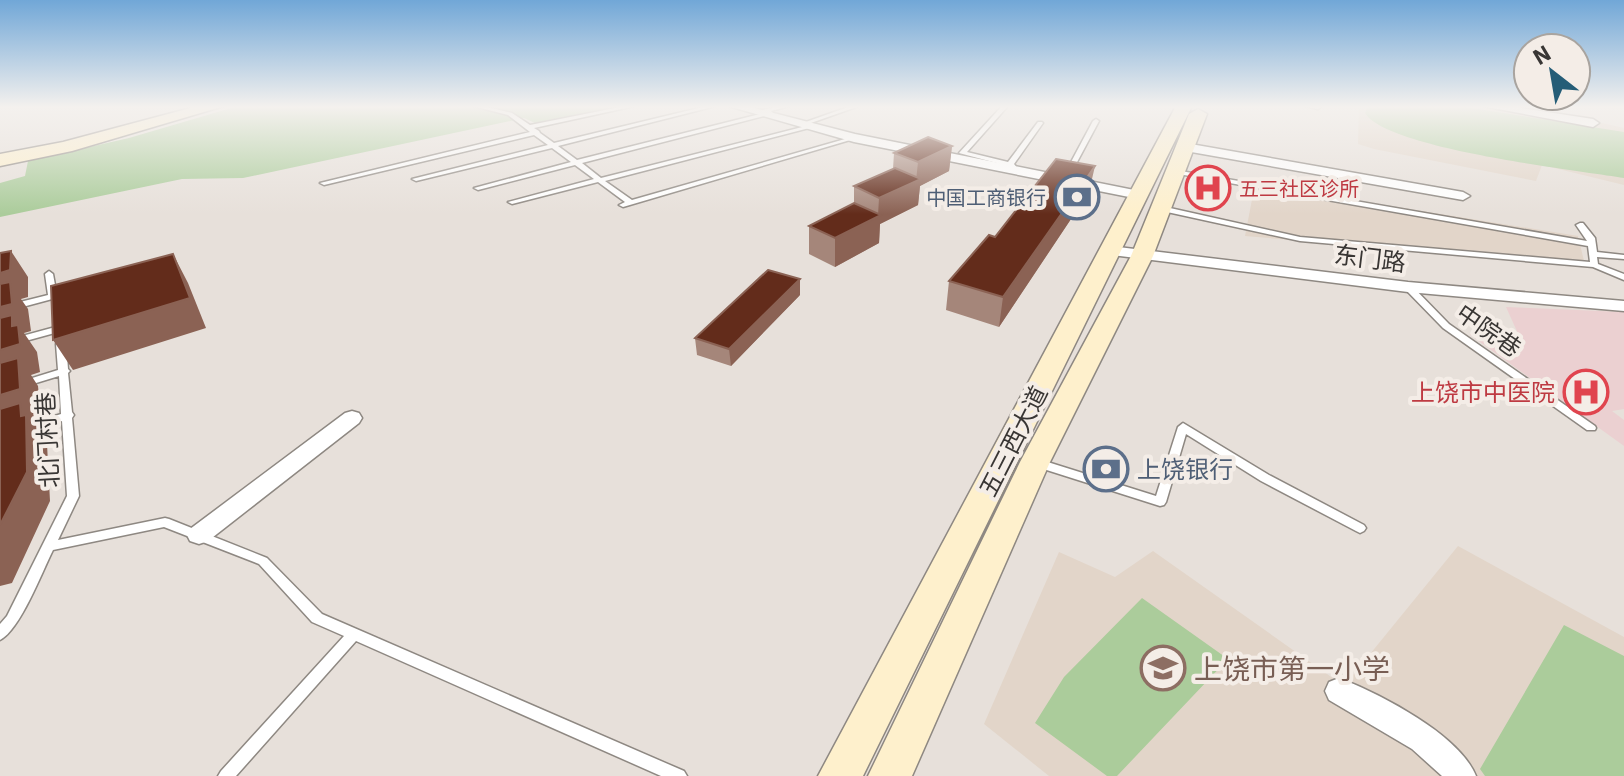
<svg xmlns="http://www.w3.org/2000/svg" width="1624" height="776" font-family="'IBM Plex Sans','Noto Sans SC',sans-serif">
<rect width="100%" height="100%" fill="#e7e0da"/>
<!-- built -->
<path fill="#e2d5c9" d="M1359,106H1529L1624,128V185L1542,165L1536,181L1374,149L1358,144Z
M1255,184L1578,236L1585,265L1245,236Z
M1458,546L1624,637V776H1049L984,724L1059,552L1115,577L1153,551L1344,686Z"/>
<!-- medical -->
<path fill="#ebd0d1" d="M1506,307L1624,312V409L1612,411L1624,420V446L1469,334L1520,338Z"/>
<!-- green -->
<path fill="#abcc9b" d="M238,106H619L535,123L524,118L243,178L182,179L0,217V183L25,176L28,161L129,138Z
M1368,106H1459L1624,132V178C1576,170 1387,149 1365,113Z
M1142,598L1228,659L1117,776H1107L1035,723L1064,677Z
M1564,625L1624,656V776H1485L1480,769Z"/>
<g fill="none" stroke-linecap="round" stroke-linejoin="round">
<!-- lane casing -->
<g stroke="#8e8882" stroke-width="3">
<path id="lane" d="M473,106H482L512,113L530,125L625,106H635L534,128L539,131L540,133L554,143L707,106H716L558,146L577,160L764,113L761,111L762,110L781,106H790L771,111L773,113L772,114L582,163L601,178L814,124L817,126L605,181L632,200L852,137L857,138L623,207L619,205L625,202L598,182L512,204L508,202L594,179L575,165L478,190L474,188L571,162L552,148L416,181L412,179L548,145L534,135L324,185L320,183L530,132L508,115Z
M851,106H859L808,124L803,123Z
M1002,106H1008L967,152L1008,162L1038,122H1042L1043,123L1014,164L1020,171V173H1016L1008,166L959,153Z
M1305,106H1319L1321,107L1318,109Z
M1096,119L1099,121L1076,164L1078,173L1073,174L1070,164L1093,121Z
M1175,170L1587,241L1576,225L1580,223H1583L1595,238L1597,252L1624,255V259L1597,257L1598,264L1624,274V280L1593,267L1300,241L1158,210V206H1161L1300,237L1590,262L1588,246L1173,173L1172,172Z
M49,271L53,274L57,296L56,298L0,313V307L48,295L45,274Z
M1408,284L1411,285L1449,324L1595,426L1596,428L1595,430H1587L1443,328L1405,289L1404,287L1405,285Z
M59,326L62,327L64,329L62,331L0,348V342Z
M61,341L66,344L68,369L70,371L68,373L72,412L74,415L72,418L79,496L58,540L165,518L169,519L267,558L322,614L684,771L687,776H661L356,641L236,776H218L221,771L344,636L312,622L259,564L164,527L53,550C42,572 20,630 0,640V624L7,616L67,496L62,421L0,442V434L61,414L59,376L0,394V388L58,370L56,344Z
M1183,423L1269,475L1364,525L1366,528L1364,531L1360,533L1356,531L1261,481L1186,434L1166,502L1164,505L1160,506L1034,466L1032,463L1034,460L1038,459L1156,496L1178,427Z"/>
</g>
<!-- street casing -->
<g stroke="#8e8882" stroke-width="3">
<path id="street" d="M728,106H746L855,134L1139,191L1146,195L1139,199L854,142Z
M1482,106H1508L1593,119L1599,123L1593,127Z
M1185,143L1463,192L1470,196L1463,200L1180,150L1178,147Z
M1110,246L1408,282L1624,301V311L1408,292L1104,254V248Z
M352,411L359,413L362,418L359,423L208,541L199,544L190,541L187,535L190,529L345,413Z
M1339,678C1380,694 1459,734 1476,776H1442L1412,749L1329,700L1325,691L1329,682Z"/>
</g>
<!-- secondary casing -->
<g stroke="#8e8882" stroke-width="3">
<path id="secondary" d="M198,106H224L72,151L0,166V154L63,142Z
M1176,106H1192L863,776H818Z
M1198,109L1207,114L1153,256L1050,462L912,776H868L1020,462L1131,256L1189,114Z"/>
</g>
<!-- lane -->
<use href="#lane" fill="#fff" fill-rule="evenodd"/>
<!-- street -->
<use href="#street" fill="#fff" fill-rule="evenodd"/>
<!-- secondary -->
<use href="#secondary" fill="#fef0cc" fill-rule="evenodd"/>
</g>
<!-- wall -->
<path fill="#a5867a" d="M952,146L949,171L920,186L918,205L880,224L879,243L835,267L809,254V226L854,204V186L893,169L894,153Z
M1089,192L999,327L946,310L949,281L995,237Z
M800,295L731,366L697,355L695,338Z"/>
<!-- shaded-wall -->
<path fill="#8b6254" d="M952,146L949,171L920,186L918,205L880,224L879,243L835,267V238L878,216L879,198L916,181L918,162Z
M1095,166L1089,192L999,327L1003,297Z
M11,251L28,277V297L21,299L28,309L31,331L24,333L37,352L40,372L31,375L38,386L41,418L34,420L42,431V437L47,444L50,501L12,583L0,586V273Z
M173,254L188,283L206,328L73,370L53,340Z
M800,279V295L731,366L729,349Z"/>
<!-- building -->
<path fill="#632c1b" stroke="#8b6254" stroke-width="2" d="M928,137L952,146L918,162L894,153Z
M1056,159L1095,166L1003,297L949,281L989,235L995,237Z
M895,168L921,179L879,198L854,186Z
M854,203L881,215L835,238L809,226Z
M11,251L10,270L0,273V253Z
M173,254L190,298L53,340L51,286Z
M768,270L800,279L729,349L695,338Z
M10,282L12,304L0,307V284Z
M12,315V326L18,325L20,344L0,350V318Z
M18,358L20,389L0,395V363Z
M20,403L21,416L26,415L27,472L0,525V409Z"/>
<!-- sky -->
<linearGradient id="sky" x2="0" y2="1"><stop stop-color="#71a7d7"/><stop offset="0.5" stop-color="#f4f1ee"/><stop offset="1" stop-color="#f4f1ee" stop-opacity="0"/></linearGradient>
<rect width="1624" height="214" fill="url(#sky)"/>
<!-- icons -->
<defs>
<g id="hospital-ring" transform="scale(2.3)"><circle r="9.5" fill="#f4ede7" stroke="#e0444e" stroke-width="1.5"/><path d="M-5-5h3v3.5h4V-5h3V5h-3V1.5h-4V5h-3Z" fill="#e0444e"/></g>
<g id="bank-ring" transform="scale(2.3)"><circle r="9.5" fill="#f4ede7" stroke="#5c6f8a" stroke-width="1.5"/><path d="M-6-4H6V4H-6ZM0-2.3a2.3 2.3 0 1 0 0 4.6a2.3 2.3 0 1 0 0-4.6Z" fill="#5c6f8a"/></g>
<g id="school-ring" transform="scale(2.3)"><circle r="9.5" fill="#f4ede7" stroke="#8d6e63" stroke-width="1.5"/><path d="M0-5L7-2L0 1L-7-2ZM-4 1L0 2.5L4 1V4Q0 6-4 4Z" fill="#8d6e63"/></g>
</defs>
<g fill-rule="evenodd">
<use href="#hospital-ring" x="1208" y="188"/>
<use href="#bank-ring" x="1077" y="197"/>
<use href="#hospital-ring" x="1586" y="392"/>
<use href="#bank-ring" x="1106" y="469"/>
<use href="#school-ring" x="1163" y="668"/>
</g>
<g text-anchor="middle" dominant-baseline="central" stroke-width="8" stroke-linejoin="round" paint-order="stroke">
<!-- far-health labels -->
<g font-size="20" fill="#be3a42" stroke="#f4ede7" text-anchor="start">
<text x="1239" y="188">五三社区诊所</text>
</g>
<!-- far-service labels -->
<g font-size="20" fill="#4e5e75" stroke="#f4ede7" text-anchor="end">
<text x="1046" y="197">中国工商银行</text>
</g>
<!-- street labels -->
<g font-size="24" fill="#393634" stroke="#f4ede7">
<text transform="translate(1370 258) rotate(7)">东门路</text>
<text transform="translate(1489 330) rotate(35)">中院巷</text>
<text transform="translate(47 440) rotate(-93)">北门村巷</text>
<text transform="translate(1013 441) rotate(-63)">五三西大道</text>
</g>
<!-- health labels -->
<g font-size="24" fill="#be3a42" stroke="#f4ede7" text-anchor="end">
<text x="1555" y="392">上饶市中医院</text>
</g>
<!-- service labels -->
<g font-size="24" fill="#4e5e75" stroke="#f4ede7" text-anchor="start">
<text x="1137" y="469">上饶银行</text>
</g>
<!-- near-education labels -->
<g font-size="28" fill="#785e54" stroke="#f4ede7" text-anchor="start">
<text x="1194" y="668">上饶市第一小学</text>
</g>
</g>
<!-- north arrow -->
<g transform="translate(1552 72) rotate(329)"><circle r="38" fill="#f4ede7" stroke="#a9a49f" stroke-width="2"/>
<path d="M0-6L14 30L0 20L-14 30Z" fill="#255d77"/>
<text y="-12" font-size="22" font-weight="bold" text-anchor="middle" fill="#393634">N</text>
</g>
</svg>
